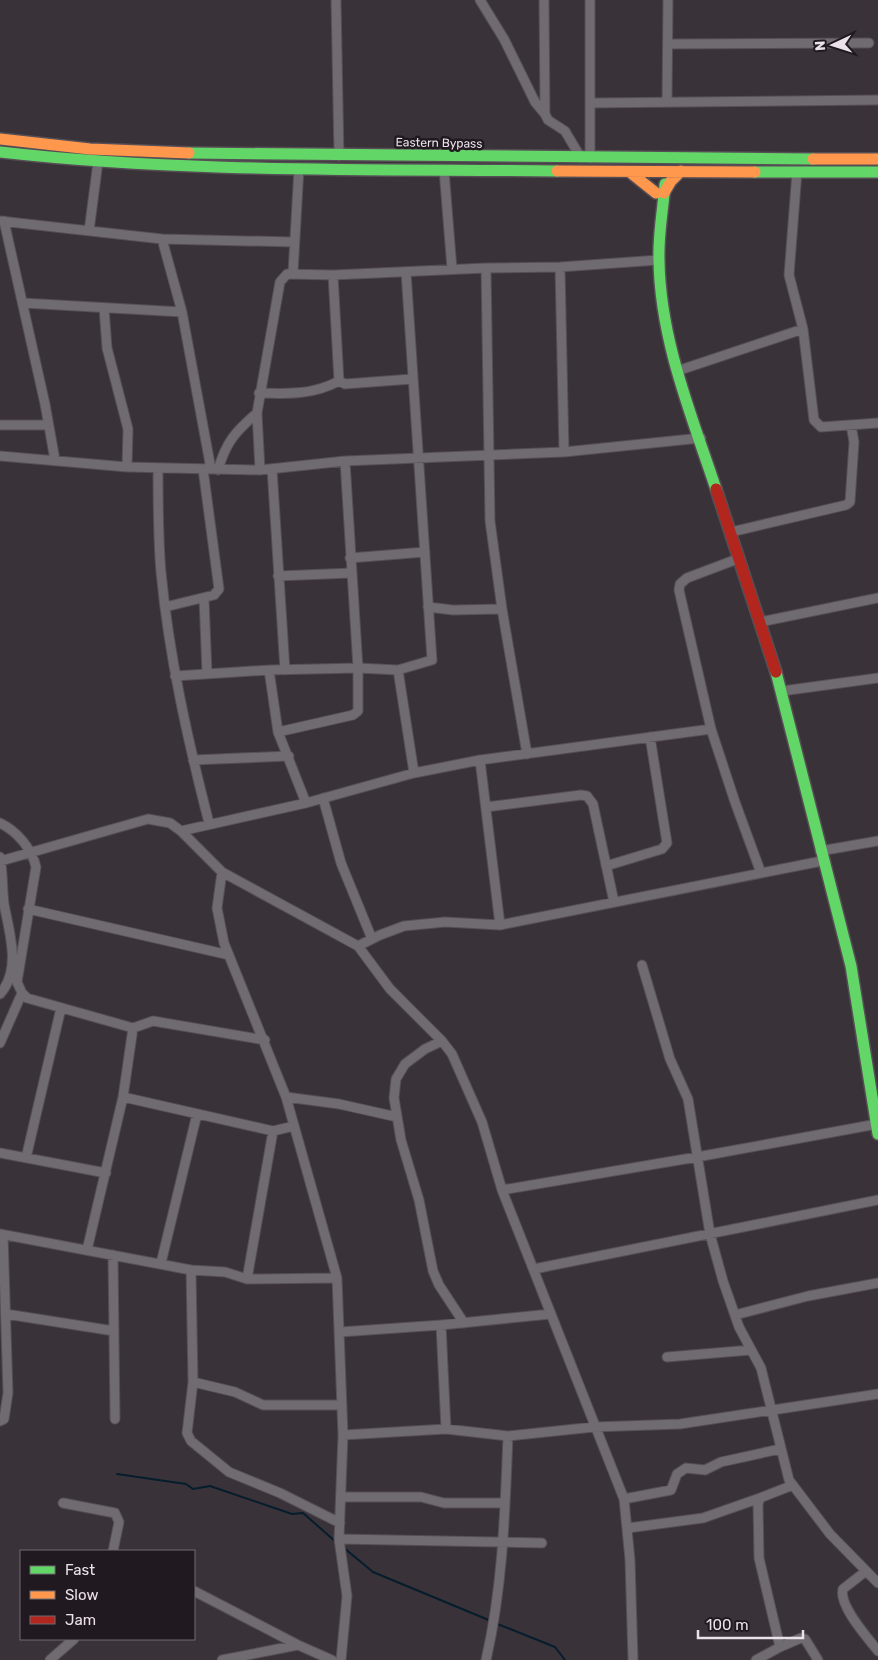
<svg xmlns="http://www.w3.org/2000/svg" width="878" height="1660" font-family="Rubik,sans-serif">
<rect width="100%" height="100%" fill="#3a3239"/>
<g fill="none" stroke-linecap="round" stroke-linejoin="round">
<!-- stream -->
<path stroke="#051d2c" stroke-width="2" d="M117,1474L186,1484L193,1489L210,1486L292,1514L303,1513L336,1542
M344,1548L373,1572L491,1621
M495,1623L555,1647L565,1660"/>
<!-- street casing -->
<g stroke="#564e55" stroke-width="11">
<path id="street" d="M336,0L339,156
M480,0L504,39L535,102L545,114
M544,0L545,114L548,120L565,131L581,158
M668,44L869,43
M667,102L668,0
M590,103L878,100
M590,158V0
M444,170L452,269
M797,172L789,275L803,329L814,420L821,427L878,423
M0,221L162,239L294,242
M4,221L45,404L55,460
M89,231L98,162
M162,239L182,312L211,469
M560,267L564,452
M486,268L490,521L502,609
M293,273L299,168
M333,275L339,381L345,384L412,379
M23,303L182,312
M104,308L107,348L128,429L127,467
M677,371L803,329
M259,393C288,394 313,395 339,381
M0,425H48
M0,456L127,467L260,470L345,461L564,452L701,438
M158,468C158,503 158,538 161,572C169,657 188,741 209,823
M272,469L285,670
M218,470C226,442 235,432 257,413
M260,470L257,413L280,282L287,274L333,275L486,268L560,267L659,260
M731,532L846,505L850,502L854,442L851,425
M350,558L425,552
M740,558L687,578L680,584L679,590L711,729L735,802L761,873
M278,576L351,573
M204,598L207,673
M165,607L214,595L219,589L203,469
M428,607L453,610L502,609L527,754
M760,622L878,598
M269,670L278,732L306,803
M398,670L414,773
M175,676L269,670L358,668L398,670L432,660L406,272
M782,691L878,678
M278,732L353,715L358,711V668L345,461
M193,760L289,756
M480,760L500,925
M323,798L341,863L372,939
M486,807L581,795L587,796L593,804L614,902
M0,823C17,831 32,849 36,867L17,982L22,993L27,998L133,1028L123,1097L87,1250
M181,831L306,803L414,773L480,760L711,729
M820,851L878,841
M1,861L148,819L170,823L181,831L222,872L358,946L390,989L442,1041L452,1054L482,1122L502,1190L624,1499L630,1560L633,1660
M606,866L662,849L667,843L650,737
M222,872L217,908L224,943L286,1097L337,1278L343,1435L339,1539L347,1596L341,1660
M28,909L229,955
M358,946L380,935L404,926L445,922L500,925L822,861
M642,965L670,1059L688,1099L710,1234L723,1281L739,1327L761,1368L789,1480L830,1534L878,1583
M0,994C22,969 9,932 4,904C2,888 3,872 0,857
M133,1028L153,1021L265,1040
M442,1041L425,1049L405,1064L396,1079L394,1098L401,1140L419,1200L433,1271L439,1285L464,1323
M0,1043L22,993
M123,1097L273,1131L294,1126
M286,1097L339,1104L397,1117
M0,1153L106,1173
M26,1158L61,1008
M502,1190L697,1157L877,1124
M0,1234L191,1270L225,1272L247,1279L337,1278
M113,1255L115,1419
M161,1263L197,1114
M534,1269L878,1200
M191,1270L193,1382L187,1433L191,1441L229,1472L280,1493L340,1523
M247,1279L273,1131
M6,1314L114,1331
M735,1315L808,1296L878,1283
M340,1332L441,1325
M667,1357L751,1350
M193,1382L235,1392L263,1405H342
M0,1421L4,1419L8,1393L3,1235
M446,1429L441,1325L551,1314
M343,1435L446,1429L508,1436L594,1427L680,1424L878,1394
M341,1497H421L444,1503H505
M624,1499L671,1490L677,1474L686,1468L705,1470L721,1462L780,1449
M63,1503L115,1513L119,1522L113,1551
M628,1528L703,1518L760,1498
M339,1539L542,1543
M866,1571L843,1589C838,1605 868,1638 878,1651
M194,1591L298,1645L332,1660
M780,1647L801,1638L805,1639L818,1660
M50,1660L74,1639
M222,1660L298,1645
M486,1660C503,1586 505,1511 508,1436
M756,1660L780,1647L759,1558L758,1504L760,1498L793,1485"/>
</g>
<!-- fast casing -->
<g stroke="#564e55" stroke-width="14">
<path id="fast" d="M0,152C184,173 372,169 557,171
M189,153L813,159
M755,172H878
M665,184C663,210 658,234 659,260C660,339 691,414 716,489
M776,672L851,966L878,1134"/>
</g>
<!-- slow casing -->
<g stroke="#564e55" stroke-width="14">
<path id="slow" d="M0,139L90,149L189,153
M813,159H878
M557,171L755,172
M631,173L656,193
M664,193L671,181L681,171"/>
</g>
<!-- jam casing -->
<g stroke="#564e55" stroke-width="14">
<path id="jam" d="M716,489L776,672"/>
</g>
<!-- street -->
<use href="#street" stroke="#706b70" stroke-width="9"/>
<!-- fast -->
<use href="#fast" stroke="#63d668" stroke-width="11"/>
<!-- slow -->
<use href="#slow" stroke="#ff974d" stroke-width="11"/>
<!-- jam -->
<use href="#jam" stroke="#b3261e" stroke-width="11"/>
</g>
<g text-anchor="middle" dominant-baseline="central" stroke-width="5" stroke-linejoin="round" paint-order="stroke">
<!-- street labels -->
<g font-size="12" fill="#ebe1ea" stroke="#201a20">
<text transform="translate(439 143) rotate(1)">Eastern Bypass</text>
</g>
</g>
<!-- legend -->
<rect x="20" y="1550" width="175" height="90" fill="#201a20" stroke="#716a71"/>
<rect x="30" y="1566" width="25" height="8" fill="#63d668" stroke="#716a71"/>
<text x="65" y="1575" font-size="15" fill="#ebe1ea">Fast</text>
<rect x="30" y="1591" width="25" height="8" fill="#ff974d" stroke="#716a71"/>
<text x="65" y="1600" font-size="15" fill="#ebe1ea">Slow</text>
<rect x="30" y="1616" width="25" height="8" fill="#b3261e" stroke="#716a71"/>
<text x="65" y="1625" font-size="15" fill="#ebe1ea">Jam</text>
<!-- north arrow -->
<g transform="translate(833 45) rotate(266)" stroke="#201a20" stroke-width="4" paint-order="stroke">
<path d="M0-4L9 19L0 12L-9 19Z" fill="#ebe1ea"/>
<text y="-8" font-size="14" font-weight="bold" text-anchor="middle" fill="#ebe1ea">N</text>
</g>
<!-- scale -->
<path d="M698 1630v8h105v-8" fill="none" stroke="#ebe1ea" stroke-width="2.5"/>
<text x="706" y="1630" font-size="15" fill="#ebe1ea" stroke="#201a20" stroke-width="4" paint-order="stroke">100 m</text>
</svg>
